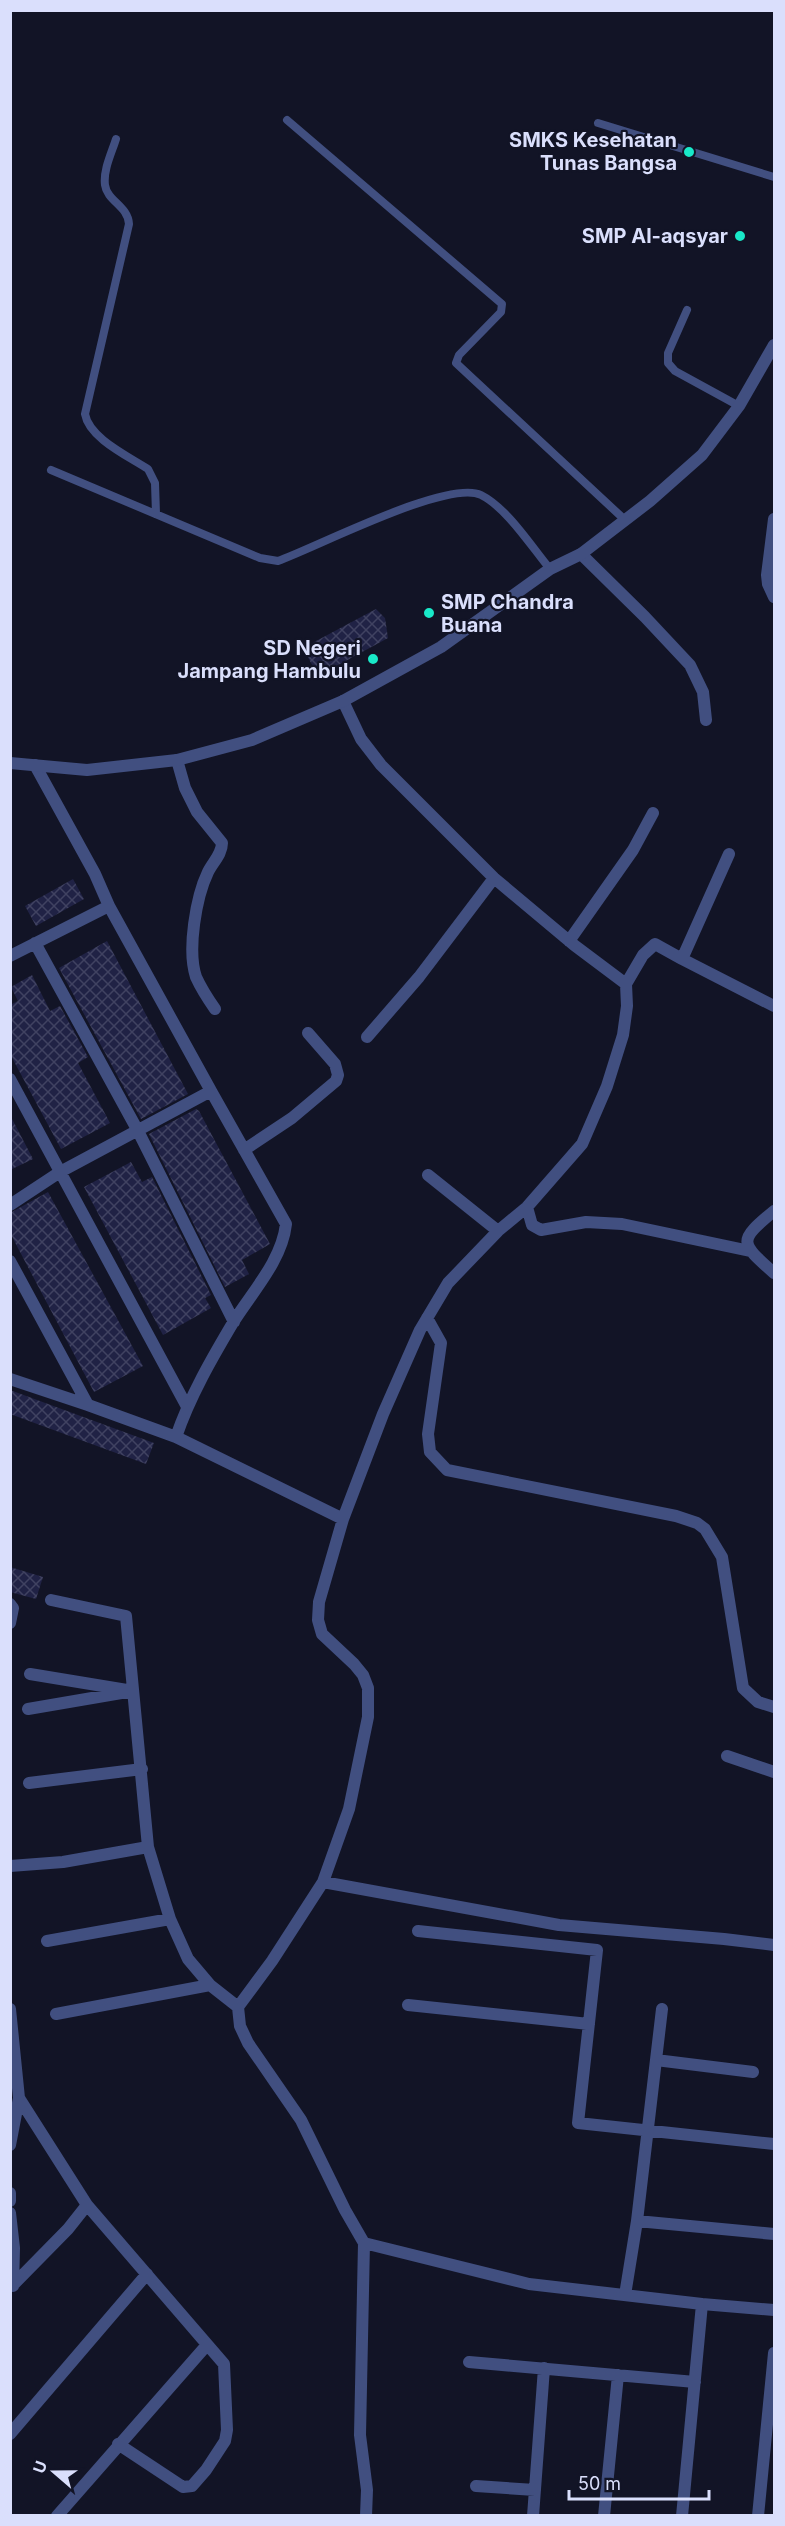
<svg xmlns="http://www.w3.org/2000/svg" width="785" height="2526" font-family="Inter,sans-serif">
<defs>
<pattern id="building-cross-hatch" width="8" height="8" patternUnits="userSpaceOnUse" patternTransform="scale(1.5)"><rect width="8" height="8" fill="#202245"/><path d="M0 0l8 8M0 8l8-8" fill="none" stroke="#404261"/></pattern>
</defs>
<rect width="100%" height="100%" fill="#121426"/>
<!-- building -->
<path fill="url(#building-cross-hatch)" d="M376,609L385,618L388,638L318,676L303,648Z
M73,879L84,899L36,926L25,906Z
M107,941L188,1094L141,1119L59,968Z
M32,975L50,1011L60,1006L88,1057L78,1063L110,1123L61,1149L10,1054V1005L18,1001L11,987Z
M196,1109L199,1111L270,1244L242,1260L249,1274L225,1287L149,1134Z
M10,1115L33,1159L10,1170Z
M131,1162L142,1182L152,1177L211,1295L205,1298L211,1308L163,1335L84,1187Z
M48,1192L143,1366L94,1392L10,1233V1213Z
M10,1390L154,1443L146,1464L10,1414Z
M10,1567L43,1577L36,1599L10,1592Z"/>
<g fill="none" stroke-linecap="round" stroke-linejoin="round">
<!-- service -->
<path stroke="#414f80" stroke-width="8" d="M287,120L502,304L501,312L459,355L456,363L625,520
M598,123L774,177
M116,139C112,152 103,170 105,185C107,201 128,206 129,224L85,414C89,438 128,456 148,469L155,483L156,514
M687,310L668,353V363L675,371L739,406
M51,470L260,558L278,561C317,547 448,479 481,495C507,508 531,546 550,569"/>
<!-- minor -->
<path stroke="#414f80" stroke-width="12" d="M774,519L767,575L768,584L774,597
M581,554L645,617L690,665L703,692L706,720
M343,701L361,739L381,765L494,878L574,945L626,984
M177,760L185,788L197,812L222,843C222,854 213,862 208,872C196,897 187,950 196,977C201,988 208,999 215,1009
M569,941L633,850L653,813
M35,943L138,1131L234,1322
M10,956L109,906L95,874L35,765
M682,959L774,1006
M367,1037L419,977L494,878
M10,1079L186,1405
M244,1150L292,1118L336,1081L338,1075L335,1064L308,1033
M428,1175L498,1231
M10,1205L60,1172L211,1091L109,906
M527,1207L532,1225L541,1230L586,1222L622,1224L750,1251
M774,1211C738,1241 739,1242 774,1273
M10,1261L88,1405L176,1437L343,1519
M427,1318L441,1343L428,1434L430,1452L447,1470L676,1516L697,1523L705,1529L722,1557L743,1688L758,1702L774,1707
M10,1379L88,1405
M176,1437C190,1396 212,1358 234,1321C253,1291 282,1260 286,1224L211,1091
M51,1600L126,1616L148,1847
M10,1604L13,1608L10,1623
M28,1709L133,1691L30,1674
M727,1756L774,1772
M29,1783L142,1769
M10,1866L63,1862L148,1847L170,1919L188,1959L210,1985
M323,1882L559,1925L724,1939L774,1945
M418,1931L597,1950L578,2123L774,2144
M47,1941L170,1919
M408,2005L589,2024
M10,2009L19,2098L10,2145
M56,2014L210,1985L238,2007
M656,2060L753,2072
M19,2098L87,2205L224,2364L227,2430L225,2441L206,2470L192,2486L183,2487L118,2444
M10,2193V2201
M10,2213L14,2248L13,2286
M637,2221L774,2234
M364,2243L529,2284L702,2304L682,2516
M14,2284L68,2229L87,2205
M625,2295L637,2221L662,2009
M702,2304L774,2310
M469,2362L695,2382
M10,2434L147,2274
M476,2486L535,2490
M57,2516L206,2346
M366,2516L367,2490L360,2435L364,2243L345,2210L301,2120L248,2043L240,2026L238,2007L272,1961L323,1882L349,1809L368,1717V1688L363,1675L354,1664L322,1634L318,1620L319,1602L343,1519L383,1414L420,1330L448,1283L498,1231L527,1207L582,1144L607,1086L623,1035L627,1006L626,984L643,955L655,944L682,959L729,854
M533,2516L544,2368
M604,2516L618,2375
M758,2516L774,2353"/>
<!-- tertiary -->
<path stroke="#414f80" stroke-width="12" d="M10,763L87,770L177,760L252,740L343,701L441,647L550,569L581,554L650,501L702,455L739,406L774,345"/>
</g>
<!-- markers -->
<g fill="#19e9c9" stroke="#121426" stroke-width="2">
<circle cx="689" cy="152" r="6"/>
<circle cx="740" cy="236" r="6"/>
<circle cx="429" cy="613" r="6"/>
<circle cx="373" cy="659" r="6"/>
</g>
<g text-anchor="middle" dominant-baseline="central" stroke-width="4.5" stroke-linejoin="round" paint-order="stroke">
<!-- poi labels -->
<g font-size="20" font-weight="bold" fill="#dadffc" stroke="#121426" text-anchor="end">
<text x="677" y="140">SMKS Kesehatan<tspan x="677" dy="23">Tunas Bangsa</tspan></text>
<text x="728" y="236">SMP Al-aqsyar</text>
<text x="441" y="602" text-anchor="start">SMP Chandra<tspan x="441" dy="23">Buana</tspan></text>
<text x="361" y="648">SD Negeri<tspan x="361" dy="23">Jampang Hambulu</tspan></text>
</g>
</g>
<!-- border -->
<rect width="785" height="2526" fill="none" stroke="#dadffc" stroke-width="24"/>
<!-- north arrow -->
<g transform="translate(54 2472) rotate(290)" stroke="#121426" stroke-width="4.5" paint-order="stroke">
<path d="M0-4.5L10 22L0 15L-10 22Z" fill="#dadffc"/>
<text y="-9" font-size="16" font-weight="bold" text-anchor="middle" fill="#dadffc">U</text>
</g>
<!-- scale -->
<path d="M569 2490v9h140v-9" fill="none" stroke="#dadffc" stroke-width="3"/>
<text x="578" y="2490" font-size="18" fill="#dadffc" stroke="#121426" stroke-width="4.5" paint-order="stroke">50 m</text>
</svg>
